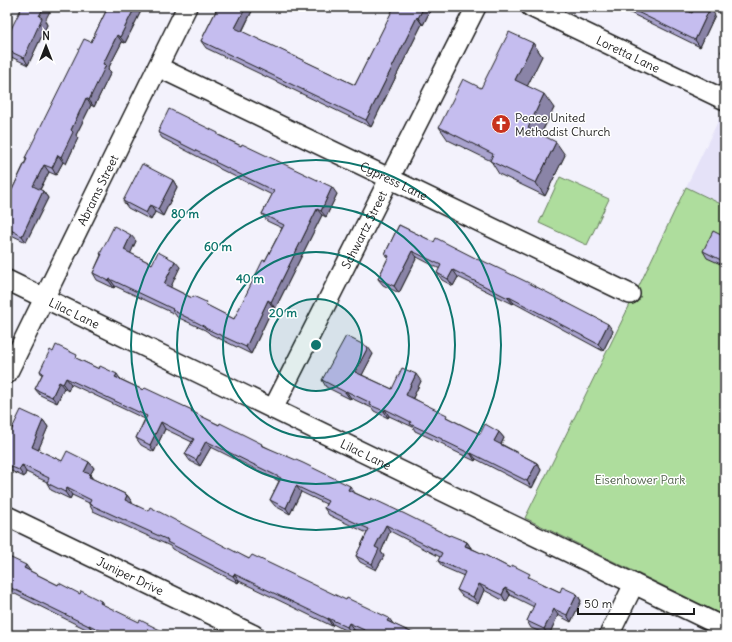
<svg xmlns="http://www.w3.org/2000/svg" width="732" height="642" font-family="Delius,sans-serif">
<rect width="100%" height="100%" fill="#f3f2fc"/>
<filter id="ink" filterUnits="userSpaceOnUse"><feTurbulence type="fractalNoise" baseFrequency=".025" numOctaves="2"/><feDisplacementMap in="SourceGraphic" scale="8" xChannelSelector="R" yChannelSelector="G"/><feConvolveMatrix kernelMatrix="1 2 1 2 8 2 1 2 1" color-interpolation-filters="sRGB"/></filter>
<g filter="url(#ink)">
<!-- built -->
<path fill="#e5e2f8" d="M725,107V206L686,187Z"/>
<!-- green -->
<path fill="#aedd9d" stroke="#657c5c" d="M560,177L609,199L587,245L539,223Z
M686,187L725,206V616L525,518L639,286Z"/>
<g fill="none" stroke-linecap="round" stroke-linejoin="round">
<!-- minor casing -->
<g stroke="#1c1c1c" stroke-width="22">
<g id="minor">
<path id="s1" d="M531,7L725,100"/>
<path id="s2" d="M158,67L630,294"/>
<path id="s3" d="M7,280L725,628"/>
<path id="s4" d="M7,374L187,7"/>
<path id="s5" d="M273,409L476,7"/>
<path id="s6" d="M7,516L254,635"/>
<path d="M609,635L634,584"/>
</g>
</g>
<!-- minor -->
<use href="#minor" stroke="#fff" stroke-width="19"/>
</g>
<!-- wall -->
<path fill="#a9a3ce" stroke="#1c1c1c" d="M108,7H143L125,43L122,42L108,69L111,72L94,107L91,105L76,135L78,138L66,164L63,162L56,175L49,172L40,190L43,191L48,198L26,242L7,233V187L12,190L26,160L25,158L91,42Z
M218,7H254L242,32L355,85L393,10L387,7H432L423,25L422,24L371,127L206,48L201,41Z
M618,7H681L692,13L715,15L700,47Z
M725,7V14L722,13L720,9Z
M45,21L47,25L28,65L7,55V37Z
M533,43L542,56L527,86L554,108L541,134L565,155L545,196L499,174L491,161L448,140L439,127L481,88Z
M725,44V58L721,52Z
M7,76L11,90L7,91Z
M158,132L221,136L337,194L326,217L322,215L275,309L273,307L251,354L210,334L208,332L205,330L177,317L175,314L115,286L114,288L97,280L93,273L101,255L100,254L136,241L130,253L152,264L180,267L170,287L234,319L265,261L282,228L267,221L262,214L272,195L220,169L218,167L162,138Z
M173,180L177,187L163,216L155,212L151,220L128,208L123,201Z
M399,225L613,331L603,351L514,303L513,304L458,277L453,286L442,280L437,273L440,269L417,257L399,293L383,285L378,279L388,258L385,254Z
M725,237V266L707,258L703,251Z
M53,352L80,360L143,390L192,410L194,413L264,446L355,493L449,536L467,542L471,548L510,568L560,592L577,594L581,601L571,622L558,615L549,635H548L531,628L527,621L534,607L510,595L506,602L484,590L478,604L462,596L457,590L464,576L443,567L438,561L440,557L390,531L381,552L384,556L376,570L360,562L356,556L367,533L329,515L324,508L326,504L301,492L290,514L275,506L270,500L279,481L211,447L200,466L190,461L185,454L192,442L165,429L154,452L141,445L136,438L145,419L71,384L68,391L64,388L57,403L40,395L35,389L42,375L40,371Z
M373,354L362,375L392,389L421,381L413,398L450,419L480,434L499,432L504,438L501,444L537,463L541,470L532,488L476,459L475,461L446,447L445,445L415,431L413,427L389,416L388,418L374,411L372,408L351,398L350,399L326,387L322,380Z
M43,420L48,427L38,450L62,461L89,462L94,468L90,475L93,479L127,495L132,502V504L249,559L417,635H365L354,630L352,634L333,624L332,626L239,581L238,583L172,549L170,546L93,511L89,504V503L72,495L70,499L51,490L47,483V482L26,472L24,477L7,469V439Z
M7,562L30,571L58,585L105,606L164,635H101L94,632V633L7,590Z"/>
<!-- shaded-wall -->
<path fill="#8a84a7" stroke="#1c1c1c" d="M44,7H52L45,21L47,25L28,65L24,58L39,16Z
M135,7H143L125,43L120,37Z
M246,7H254L240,35L235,28Z
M424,7H432L423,25L418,18Z
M710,8L715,15L700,47L695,40Z
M417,17L422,24L371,127L366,120Z
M117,35L122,42L108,69L111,72L94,107L89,100L103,64Z
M533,43L542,56L524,93L515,80Z
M7,76L11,90L7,84Z
M544,94L554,108L537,141L528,128Z
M86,98L91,105L76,135L78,138L66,164L61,157L71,130Z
M556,142L565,155L545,196L536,183Z
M58,155L63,162L56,175L52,168Z
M44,165L49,172L38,193L33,186Z
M173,180L177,187L163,216L158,209Z
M332,187L337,194L326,217L321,211Z
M43,191L48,198L26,242L22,236Z
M150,205L155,212L151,220L146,213Z
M317,209L322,215L275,309L271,302Z
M131,235L136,241L129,257L124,250Z
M412,251L417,257L399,293L394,286Z
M175,261L180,267L169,291L164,284Z
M453,270L458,277L453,286L448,279Z
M110,279L115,286L114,288L109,281Z
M509,297L514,303L513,304L508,298Z
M268,300L273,307L251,354L246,347Z
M608,324L613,331L603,351L598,344Z
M368,347L373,354L360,379L355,372Z
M117,374L121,380L115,377Z
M416,374L421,381L411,402L406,395Z
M66,378L71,384L68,391L63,384Z
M59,382L64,388L57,403L52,397Z
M346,391L351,398L350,399L345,392Z
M385,409L389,416L388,418L384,411Z
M43,420L48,427L37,453L32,447Z
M161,422L165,429L154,452L150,445Z
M499,432L504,438L499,448L494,441Z
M206,441L211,447L200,466L196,460Z
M471,453L476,459L475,461L471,454Z
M89,462L94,468L90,475L94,481L93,484L84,472Z
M537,463L541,470L532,488L527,481Z
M22,465L26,472L24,477L19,470Z
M296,486L301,492L290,514L286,508Z
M350,486L355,493L353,497L348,490Z
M67,488L72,495L70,499L65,492Z
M127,495L132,502L130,507L125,500Z
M386,525L390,531L381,552L384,556L376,570L372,564L375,547Z
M467,542L471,548L465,546Z
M26,565L31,572L24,568Z
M234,574L239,581L238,583L233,576Z
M479,584L484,590L478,604L473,597Z
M505,588L510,595L506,602L502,595Z
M577,594L581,601L571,622L567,615Z
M101,601L106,608L100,603Z
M554,609L558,615L549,635H548L544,629Z
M328,618L333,624L332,626L328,619Z
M389,618L394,625L387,621Z
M349,623L354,630L352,634L347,627Z
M89,625L94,632V633L89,626Z
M160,630L164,635H160L158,634Z"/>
<!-- building -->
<path fill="#c5bdef" stroke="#1c1c1c" d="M22,7H44L39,16L42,18L24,58L7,50V37Z
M108,7H135L120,37L117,35L103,64L106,65L89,100L86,98L71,130L73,132L61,157L58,155L52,168L44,165L33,186L43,191L22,236L7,228V187L12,190L27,159L25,158L84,39L91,42Z
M218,7H246L235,28L355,85L394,7H424L418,18L417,17L366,120L201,41Z
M627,7H681L692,13L695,7H707L710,8L695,40Z
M721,7H725V12L720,9Z
M509,32L533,43L515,80L544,94L528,128L556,142L536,183L490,161L493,154L439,127L463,79L481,88Z
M725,44V54L721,52Z
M169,109L218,133V135L241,146L242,144L332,187L321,211L317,209L271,302L268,300L246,347L205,328V327L200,324L172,310L173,309L110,279L109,281L93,273L102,254H100L114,226L131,235L124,250L152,264L158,252L175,261L164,284L192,298L193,296L206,302L205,304L234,319L263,260L265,261L284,225L262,214L274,191L215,162L216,161L158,132Z
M142,164L173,180L158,209L150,205L146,213L123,201Z
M399,225L434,242L436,238L481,261V260L527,282L608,324L598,344L509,297L508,298L453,270L448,279L437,273L441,265L412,251L394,286L378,279L389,256L385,254Z
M713,231L725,237V262L703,251Z
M346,336L368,347L355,372L392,389L402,368L416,374L406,395L447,415L446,417L480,434L485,424L499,432L494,441L537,463L527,481L471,453V454L442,440V439L410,424L411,422L385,409L384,411L370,405L371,403L346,391L345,392L322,380Z
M56,345L77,355L76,358L99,369L100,366L117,374L115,377L143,390L145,388L177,403L192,410L191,411L219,425L220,423L262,444L261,445L303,463L350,486L348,490L370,500L371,498L405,514L449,536L450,535L467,542L465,546L479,552L510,568L512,565L530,574L528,577L560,592L562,587L577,594L567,615L554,609L544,629L527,621L535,603L505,588L502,595L479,584L473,597L457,590L465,572L438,561L442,553L386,525L375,547L379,549L372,564L356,556L369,529L324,508L328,501L296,486L286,508L270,500L281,478L206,441L196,460L185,454L194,439L161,422L150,445L136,438L147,416L66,378L63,384L59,382L52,397L35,389L43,373L40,371L50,350L53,352Z
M21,410L43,420L32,447L62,461L67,451L89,462L84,472L90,474L89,477L127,495L125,500L148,511L150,507L249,559L252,555L346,600L347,598L389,618L387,621L417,635H375L349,623L347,627L328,618V619L234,574L233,576L167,542L168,540L89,504L91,500L67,488L65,492L47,483L49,478L22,465L19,470L7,465V439Z
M9,557L26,565L24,568L58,585L59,583L80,594L81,591L101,601L100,603L139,622L140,620L160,630L158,634L161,635H110L89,625V626L7,586V562Z
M645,628L659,635H641Z"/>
</g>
<!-- distance rings -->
<circle cx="316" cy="345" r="46" fill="#0f766e" fill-opacity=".12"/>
<g fill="none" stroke="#0f766e" stroke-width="2">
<circle cx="316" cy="345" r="46"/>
<circle cx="316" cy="345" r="93"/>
<circle cx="316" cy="345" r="139"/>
<circle cx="316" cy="345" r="185"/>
</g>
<!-- icons -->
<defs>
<g id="church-disc" transform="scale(1)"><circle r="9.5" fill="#c8321e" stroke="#fff"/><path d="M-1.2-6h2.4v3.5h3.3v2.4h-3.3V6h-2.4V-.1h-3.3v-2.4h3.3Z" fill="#fff"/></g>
</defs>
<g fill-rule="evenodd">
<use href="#church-disc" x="501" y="124"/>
</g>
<g text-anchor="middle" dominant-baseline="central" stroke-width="3" stroke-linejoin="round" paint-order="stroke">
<!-- street labels -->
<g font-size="12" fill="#1c1c1c" stroke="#fff">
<text stroke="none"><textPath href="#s1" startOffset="108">Loretta Lane</textPath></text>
<text stroke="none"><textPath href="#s2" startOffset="262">Cypress Lane</textPath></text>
<text stroke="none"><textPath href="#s4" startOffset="205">Abrams Street</textPath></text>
<text stroke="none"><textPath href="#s5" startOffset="201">Schwartz Street</textPath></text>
<text stroke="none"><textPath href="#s3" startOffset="75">Lilac Lane</textPath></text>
<text stroke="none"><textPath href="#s3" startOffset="399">Lilac Lane</textPath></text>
<text stroke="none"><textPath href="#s6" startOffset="137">Juniper Drive</textPath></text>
</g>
<!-- poi labels -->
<g font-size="12" fill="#1c1c1c" stroke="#fff" text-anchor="start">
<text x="515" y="117">Peace United<tspan x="515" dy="14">Methodist Church</tspan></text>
</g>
<!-- park labels -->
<g font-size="12" fill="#4f6049" stroke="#fff">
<text x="640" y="479">Eisenhower Park</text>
</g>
</g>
<circle cx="316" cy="345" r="6" fill="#0f766e" stroke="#fff" stroke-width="2"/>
<g font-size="12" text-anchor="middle" font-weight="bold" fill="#0f766e" stroke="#fff" stroke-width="3" stroke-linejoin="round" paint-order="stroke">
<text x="185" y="218">80 m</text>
<text x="218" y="251">60 m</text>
<text x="250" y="283">40 m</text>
<text x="283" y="317">20 m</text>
</g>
<!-- margin -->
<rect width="732" height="642" fill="none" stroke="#fff" stroke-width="24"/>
<rect x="12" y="12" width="708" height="618" fill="none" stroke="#1c1c1c" stroke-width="1.5" filter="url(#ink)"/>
<!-- north arrow -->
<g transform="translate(46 46)" stroke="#ffffff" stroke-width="3" paint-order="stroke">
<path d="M0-3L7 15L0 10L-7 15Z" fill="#1c1c1c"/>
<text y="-6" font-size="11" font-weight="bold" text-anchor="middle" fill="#1c1c1c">N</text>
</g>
<!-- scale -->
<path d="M578 608v6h116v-6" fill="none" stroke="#1c1c1c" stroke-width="2"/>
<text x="584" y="608" font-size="12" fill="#1c1c1c" stroke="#ffffff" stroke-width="3" paint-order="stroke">50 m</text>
</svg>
